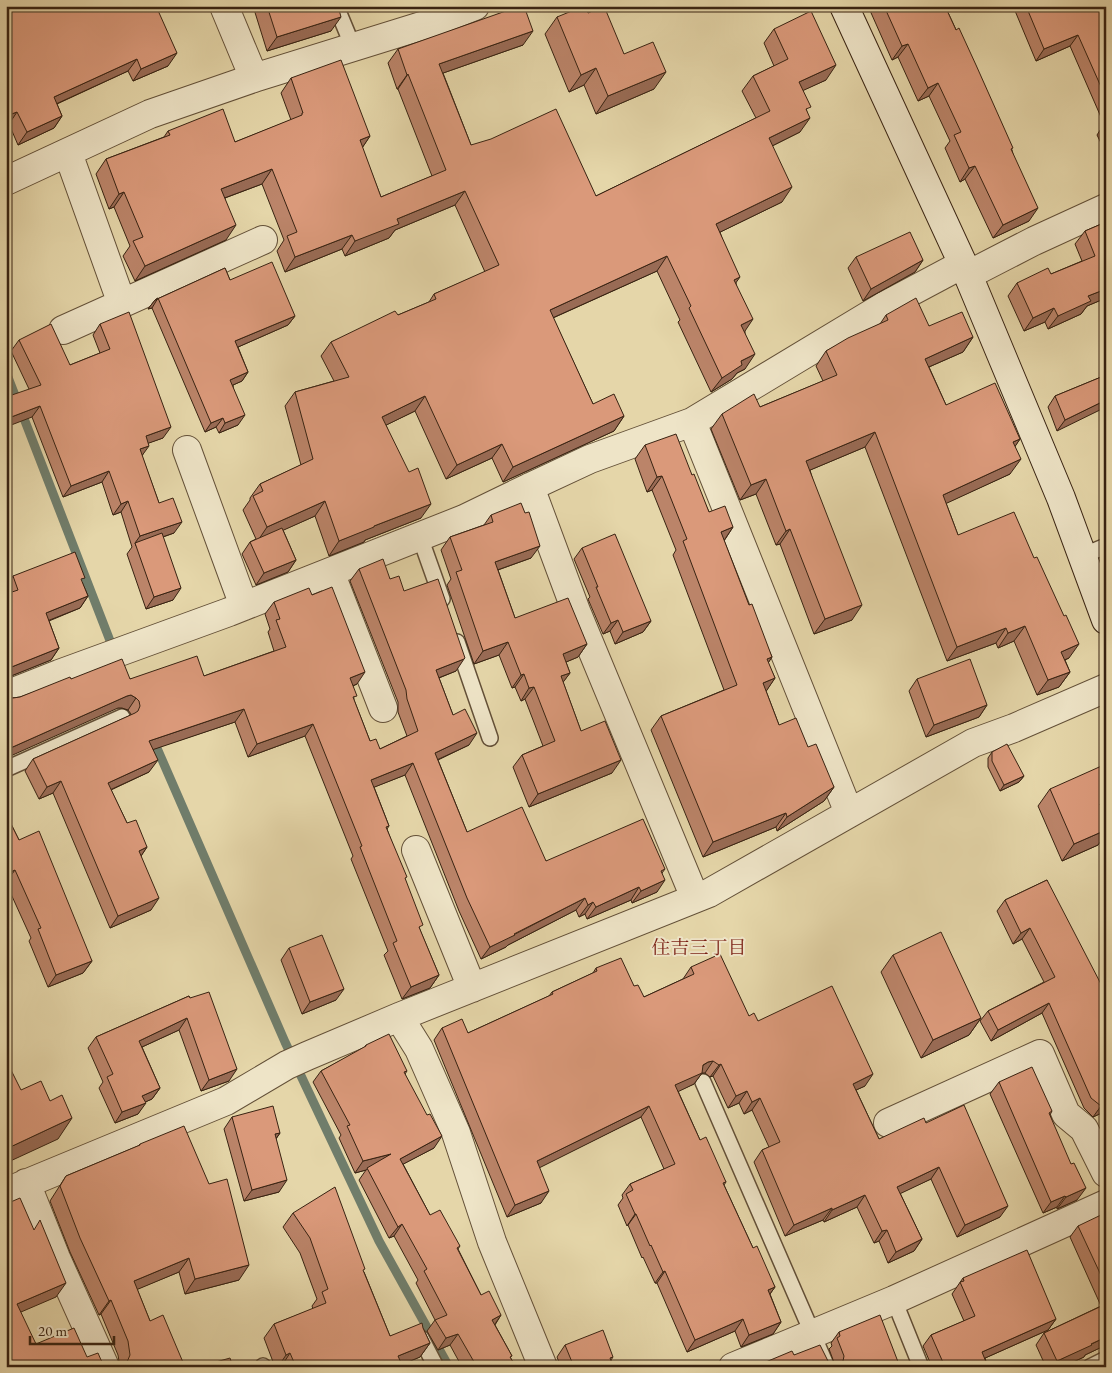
<svg xmlns="http://www.w3.org/2000/svg" width="1112" height="1373" font-family="'EB Garamond','Noto Serif JP',serif">
<rect width="100%" height="100%" fill="#e5d6a9"/>
<filter id="stains"><feTurbulence type="fractalNoise" baseFrequency=".004" numOctaves="4"/><feColorMatrix values="0 0 0 0 .2 0 0 0 0 .09 0 0 0 0 .02 0 0 0 .5 -.17"/></filter>
<radialGradient id="worn" r=".72"><stop offset=".6" stop-color="#630" stop-opacity="0"/><stop offset="1" stop-color="#630" stop-opacity=".3"/></radialGradient>
<g fill="none" stroke-linecap="round" stroke-linejoin="round">
<!-- stream -->
<path stroke="#707d6b" stroke-width="9" d="M6,372L114,651
M153,739L285,1042L379,1241L449,1367"/>
<!-- lane casing -->
<g stroke="#635038" stroke-width="18">
<path id="lane" d="M336,6L353,47
M420,537L442,599
M1082,556L1106,546
M457,642L490,738
M6,769L122,717
M703,1082L827,1367
M894,1300L921,1367
M421,1338L436,1367
M263,1366V1367
M1090,1367L1106,1359"/>
</g>
<!-- street casing -->
<g stroke="#635038" stroke-width="30">
<path id="street" d="M224,6L254,78
M68,153L122,304
M6,181L150,114L254,78L434,22L475,6
M968,275L1034,241L1106,208
M63,330L263,240
M692,422L849,813
M187,450L244,606
M530,487L576,611L695,898
M330,572L383,708
M6,695L59,674L229,612L464,519L530,487L590,459L692,422L886,305L963,264
M416,850L472,988
M399,1017L419,1049L456,1133L492,1242L543,1367
M888,1123L1040,1054L1066,1114L1084,1129L1106,1173
M26,1183L56,1258L105,1367
M6,1192L226,1101L287,1065L307,1056L399,1017L709,893L973,743L1014,728L1106,688
M733,1367L894,1300L1106,1204"/>
</g>
<!-- secondary casing -->
<g stroke="#382312" stroke-width="30">
<path id="secondary" d="M844,6L968,275L1061,498L1106,620"/>
</g>
<!-- lane -->
<use href="#lane" stroke="#eee4c7" stroke-width="15"/>
<!-- street -->
<use href="#street" stroke="#eee4c7" stroke-width="28"/>
<!-- secondary -->
<use href="#secondary" stroke="#eee4c7" stroke-width="28"/>
</g>
<!-- wall -->
<path fill="#bb8469" stroke="#382312" d="M6,6L168,66L133,81L128,71L57,104L62,116L54,128L18,145L9,124Z
M253,6H338L331,31L267,51Z
M868,6H945L1012,150L1029,221L993,238L965,179L960,182L945,148L950,141L929,96L918,101L898,57L892,60Z
M1013,6H1106V153L1097,135L1104,124L1070,46L1036,61Z
M588,13L654,89L596,114L584,85L569,92L545,34L557,17Z
M774,29L826,80L803,90L807,113L800,132L772,146L782,202L720,232L736,283L745,332V369L737,373L732,379L711,392L678,322L680,320L657,271L553,318L593,404L624,416L614,431L503,482L492,458L446,479L415,411L386,425L421,518L365,540L364,542L329,556L315,516L283,530L296,560L288,572L256,585L242,554L250,542L256,539L243,510L250,500V498L260,484L301,465L285,406L295,392L334,381L321,356L331,342L398,315L429,302L434,294L485,272L455,205L395,230L389,238L345,256L342,249L285,272L277,251L284,240L262,184L225,198L226,240L135,281L123,256L130,246L114,207L109,209L96,174L106,159L164,137L168,131L235,142L291,120L281,93L291,78L370,136L362,148L381,197L432,176L398,89H397L388,63L398,49L523,45L443,73L471,145L596,196L756,118L742,91L753,76L774,66L764,43Z
M1106,222V298L1087,306L1081,314L1048,329L1045,322L1024,331L1008,296L1017,283L1051,274L1082,261L1075,244L1085,231Z
M856,257L923,260L915,272L863,301L848,268Z
M225,268L230,280L295,316L288,325L238,347L248,372L242,381L233,385L238,425L219,433L216,427L205,432L152,308L148,309L155,300Z
M886,315L929,326L973,337L963,352L929,367L946,405L1020,439L1015,446L1010,474L946,503L958,535L1069,658L1065,660L1070,672L1059,687L1037,695L1014,641L998,648L996,643L947,661L865,447L810,470L852,620L814,634L780,544L776,545L756,494L740,500L711,429L722,414L760,407L823,381L816,366L826,351L880,324Z
M100,324L163,438L148,443L142,456L159,503L174,533L163,537L173,600L146,609L127,554L132,547L121,512L113,515L102,482L63,497L32,417L29,389L11,351L19,340L70,365L100,353L93,335Z
M1106,375L1057,431L1048,407L1055,396Z
M645,445L692,475L709,512L733,527L724,541L749,605L772,657L768,663L775,678L766,691L779,725L808,747L834,787L824,801L777,831L776,827L703,857L651,730L661,716L724,690L673,555L676,550L652,490L647,492L635,459Z
M491,515L531,558L498,570L515,618L587,644L578,657L566,662L570,673L563,682L581,731L612,773L529,807L513,767L522,755L543,746L525,699L521,701L515,687L512,688L499,655L474,664L447,585L451,579L441,550L450,537L484,525Z
M582,548L651,621L643,632L615,644L610,631L603,634L588,599L590,597L574,559Z
M359,569L390,579L404,591L456,671L439,678L453,715L469,745L438,760L467,832L546,861L665,869L662,873L657,892L632,903L631,900L587,919L585,914L579,917L576,910L508,945L506,947L481,959L459,911L405,775L374,787L389,826L387,829L405,879L420,930L439,975L430,988L402,999L384,955L388,951L351,859L353,856L305,736L248,757L235,722L153,749L149,772L111,790L127,823L147,847L141,856L151,910L110,928L53,793L39,799L25,771L33,759L131,715V714L128,710L122,708H118L13,698L20,697L71,679H130L204,676L274,651L268,632L270,629L265,614L274,602L357,684L353,686L354,700L370,741L380,749L407,736L398,712V702L350,581Z
M13,576L82,582L88,596L80,608L49,621L59,648L51,660L6,678V586Z
M917,679L987,705L979,717L926,737L909,691Z
M992,752L1024,776L1019,782L1000,791L988,767V758Z
M1050,789L1106,813L1104,814L1098,845L1062,861L1038,806Z
M6,814L19,840L92,961L83,973L48,987L29,941L31,938L6,883Z
M1047,880L1106,1111L1093,1117L1084,1108L1042,1013L991,1041L980,1021L988,1011L1044,982L1022,939L1013,944L997,911L1005,900Z
M289,948L336,1000L302,1014L281,960Z
M893,955L981,1018L969,1035L921,1058L881,972Z
M691,967L749,1016L865,1086L856,1090L879,1139L926,1123L1000,1217L957,1237L931,1179L900,1193L922,1239L914,1251L888,1263L879,1241L874,1243L857,1207L824,1222L823,1220L785,1236L754,1162L762,1150L769,1147L752,1110L744,1114L739,1103L728,1108L713,1076L710,1077L705,1073H702L694,1084L678,1091L700,1140L726,1182L724,1185L753,1248L775,1287L770,1294L781,1322L773,1334L741,1347L735,1331L687,1352L657,1283H655L643,1257L642,1258L628,1225L627,1226L618,1205L623,1198L622,1195L630,1184L664,1169L641,1117L539,1167L541,1203L507,1217L434,1040L442,1028L468,1033L549,996L552,992L593,973L596,968L634,986L644,997L683,979Z
M189,996L229,1081L201,1091L179,1030L142,1047L160,1088L152,1099L145,1102L138,1114L115,1123L99,1088L103,1082L88,1048L96,1037Z
M366,1045L407,1071L405,1074L434,1148L403,1164L430,1215L460,1246L458,1249L481,1295L501,1315L495,1325L512,1356L510,1357L516,1367H462L450,1345L438,1350L427,1331L435,1320L416,1283L418,1280L394,1236L389,1238L359,1180L366,1170L355,1173L339,1138L341,1135L313,1082L321,1071L364,1048Z
M999,1082L1052,1111L1050,1115L1077,1200L1057,1209V1207L1043,1213L990,1094Z
M232,1117L280,1133L276,1139L279,1192L244,1201L224,1129Z
M140,1144L239,1280L185,1294L179,1272L137,1289L150,1321L185,1367H120L118,1355L101,1314L99,1315L70,1252L50,1201L66,1176L138,1146Z
M293,1213L364,1272L390,1336L423,1328L430,1343L420,1357L402,1364L401,1367H275L264,1338L274,1324L313,1309L312,1306L317,1299L300,1253L283,1227Z
M1106,1225V1345L1085,1355L1084,1357L1062,1367H1046L1036,1345L1044,1333L1101,1306L1070,1237L1078,1226Z
M963,1278L1056,1319L1048,1330L985,1358L988,1367H932L923,1346L931,1335L964,1321L952,1294Z
M839,1332L900,1367H759L761,1364L794,1355L835,1365L829,1349L832,1346L831,1343Z
M565,1345L613,1357L611,1360L613,1367H561L557,1357Z"/>
<!-- shaded-wall -->
<path fill="#996b55" stroke="#382312" d="M341,17L331,31L267,51L277,37Z
M533,31L523,45L429,78L439,64Z
M1078,35L1070,46L1036,61L1044,49Z
M908,44L898,57L892,60L902,46Z
M177,53L168,66L133,81L141,69Z
M137,59L128,71L45,109L54,97Z
M836,65L826,80L789,97L799,82Z
M596,68L584,85L569,92L581,75Z
M666,72L654,89L596,114L608,96Z
M408,74L398,89H397L407,75Z
M938,83L929,96L918,101L928,88Z
M17,112L9,124L6,125V116Z
M62,116L54,128L18,145L27,132Z
M810,118L800,132L758,153L769,138Z
M370,136L360,151V140Z
M975,166L965,179L960,182L969,168Z
M272,169L262,184L211,203L221,189Z
M792,187L782,202L706,239L716,224Z
M465,191L455,205L395,230L389,238L345,256L355,241L397,219Z
M124,192L114,207L109,209L119,194Z
M1038,208L1029,221L993,238L1003,225Z
M236,225L226,240L135,281L145,266Z
M352,235L342,249L285,272L295,257Z
M667,256L657,271L539,324L550,310Z
M923,260L915,272L863,301L871,289Z
M740,277L730,291L734,280Z
M1106,289V298L1087,306L1081,314L1048,329L1058,316L1088,296Z
M158,298L152,308L148,309L155,300Z
M1054,308L1045,322L1024,331L1033,318Z
M295,316L288,325L229,351L235,341Z
M753,319L743,334L741,325Z
M973,337L963,352L915,373L925,359Z
M755,354L745,369L737,373L732,379L711,392L722,378L741,361Z
M248,372L242,381L224,389L230,380Z
M425,396L415,411L372,432L382,417Z
M1106,400V407L1057,431L1065,420Z
M40,406L32,417L6,427V419Z
M245,415L238,425L219,433L225,423Z
M624,416L614,431L503,482L513,467Z
M223,418L216,427L205,432L211,423Z
M171,427L163,438L138,447L146,436Z
M875,432L865,447L796,476L806,461Z
M1020,439L1010,454L1013,442Z
M502,444L492,458L446,479L457,465Z
M149,446L141,457L140,449Z
M1021,459L1010,474L932,510L943,495Z
M109,471L102,482L63,497L71,486Z
M662,476L652,490L647,492L657,477Z
M766,479L756,494L740,500L751,485Z
M128,501L121,512L113,515L121,504Z
M325,501L315,516L257,542L267,527Z
M431,504L421,518L365,540L364,542L329,556L339,541L374,526Z
M182,522L174,533L136,546L135,543L140,536Z
M733,527L723,542L721,532Z
M790,529L780,544L776,545L786,531Z
M540,546L531,558L486,574L495,562Z
M296,560L288,572L256,585L264,573Z
M181,588L173,600L146,609L154,597Z
M88,596L80,608L37,625L46,613Z
M862,605L852,620L814,634L825,619Z
M618,620L610,631L603,634L611,623Z
M651,621L643,632L615,644L623,632Z
M1025,626L1014,641L998,648L1008,633Z
M1006,628L996,643L947,661L957,647Z
M508,642L499,655L474,664L483,651Z
M587,644L578,657L554,667L563,654Z
M1079,644L1069,658L1050,666L1061,652Z
M59,648L51,660L6,678V670L9,668Z
M772,657L762,672L767,659Z
M464,659L456,671L428,682L436,670Z
M365,672L357,684L342,690L350,678Z
M1070,672L1059,687L1037,695L1048,680Z
M570,673L561,685V676Z
M524,674L515,687L512,688L521,675Z
M775,678L765,693L763,683Z
M534,687L525,699L521,701L529,688Z
M131,695L136,698L128,710L122,708H118L6,758V750L127,696Z
M987,705L979,717L926,737L934,725Z
M244,709L235,722L140,754L149,741Z
M313,724L305,736L248,757L257,744Z
M477,733L469,745L426,765L435,753Z
M158,760L149,772L99,795L108,783Z
M621,760L612,773L529,807L538,794Z
M413,763L405,775L362,792L371,780Z
M1024,776L1019,782L1000,791L1004,785Z
M61,781L53,793L39,799L47,787Z
M834,787L824,801L777,831L787,817Z
M1106,802V813L1088,821L1100,804Z
M786,813L776,827L703,857L713,842Z
M1106,830V834L1098,845L1062,861L1074,844Z
M147,847L139,859V851Z
M15,870L6,882V874Z
M665,880L657,892L632,903L641,891Z
M639,887L631,900L587,919L596,907Z
M159,898L151,910L110,928L118,916Z
M585,898L576,910L508,945L506,947L481,959L490,947Z
M593,902L585,914L579,917L588,905Z
M1030,928L1022,939L1013,944L1021,933Z
M92,961L83,973L48,987L56,975Z
M439,975L430,988L402,999L411,987Z
M344,989L336,1000L302,1014L310,1002Z
M1049,1003L1042,1013L991,1041L998,1030Z
M187,1018L179,1030L131,1052L139,1041Z
M981,1018L969,1035L921,1058L933,1040Z
M713,1061L705,1073H702L694,1084L667,1097L675,1085L708,1062Z
M721,1064L713,1076L710,1077L719,1065Z
M237,1069L229,1081L201,1091L209,1080Z
M873,1074L865,1086L845,1095L853,1084Z
M160,1088L152,1099L134,1107L142,1096Z
M747,1091L739,1103L728,1108L736,1096Z
M760,1098L752,1110L744,1114L752,1102Z
M146,1103L138,1114L115,1123L122,1112Z
M1106,1104V1111L1093,1117L1101,1106Z
M649,1106L641,1117L529,1173L537,1161Z
M72,1118L58,1139L6,1163V1149Z
M280,1133L272,1144L275,1134Z
M442,1136L434,1148L392,1170L400,1159Z
M391,1154L366,1170L355,1173L363,1161Z
M939,1167L931,1179L889,1199L897,1187Z
M287,1180L279,1192L244,1201L252,1190Z
M1086,1188L1077,1200L1057,1209L1066,1197Z
M549,1191L541,1203L507,1217L515,1205Z
M865,1195L857,1207L824,1222L832,1210Z
M1065,1196L1057,1207L1043,1213L1051,1202Z
M1008,1206L1000,1217L957,1237L965,1225Z
M832,1208L823,1220L785,1236L794,1225Z
M635,1214H636L628,1225L627,1226Z
M402,1224L394,1236L389,1238L398,1227Z
M887,1230L879,1241L874,1243L882,1231Z
M922,1239L914,1251L888,1263L896,1252Z
M189,1258L179,1272L124,1295L134,1281Z
M249,1265L239,1280L185,1294L195,1279Z
M665,1271L657,1283H655L663,1272Z
M66,1283L56,1297L7,1318L17,1304Z
M775,1287L767,1298L768,1290Z
M111,1300L101,1314L99,1315L109,1301Z
M501,1315L493,1327L492,1320Z
M743,1319L735,1331L687,1352L695,1340Z
M1056,1319L1048,1330L974,1363L982,1352Z
M781,1322L773,1334L741,1347L749,1335Z
M458,1334L450,1345L438,1350L446,1338Z
M1106,1337V1345L1085,1355L1084,1357L1062,1367H1053L1057,1361Z
M430,1343L420,1357L396,1367L398,1356Z
M290,1353L281,1367H278L286,1355Z
M137,1362L133,1367H126Z"/>
<!-- building -->
<path fill="#da997a" stroke="#382312" d="M6,6H156L177,53L141,69L137,59L54,97L62,116L27,132L17,112L6,116Z
M267,6H338L341,17L277,37Z
M520,6H524L533,31L439,64L471,145L491,139L556,109L596,196L770,111L753,76L788,59L774,29L811,11L836,65L799,82L811,107L806,109L810,118L769,138L792,187L716,224L740,277L734,280L753,319L741,325L755,354L741,361L742,365L722,378L689,308L691,306L667,256L550,310L593,404L614,394L624,416L513,467L502,444L457,465L425,396L382,417L409,472L418,468L431,504L374,526V527L339,541L325,501L267,527L253,496L263,491L260,484L313,459L295,392L349,377L331,342L395,311L398,315L436,299L434,294L499,265L465,191L397,219L399,224L355,241L352,235L295,257L287,236L297,232L272,169L221,189L236,225L145,266L133,241L143,237L124,192L119,194L106,159L170,135L168,131L223,109L235,142L302,115V113H303L291,78L341,60L370,136L360,140L381,197L446,170L408,74L407,75L398,49Z
M584,6H586L588,13L604,6L624,54L653,42L666,72L608,96L596,68L581,75L557,17Z
M884,6H945L956,30L959,28L976,65L1013,148L1011,149L1038,208L1003,225L975,166L969,168L954,135L961,132L938,83L928,88L908,44L902,46Z
M1026,6H1106V98L1078,35L1044,49Z
M1106,222V289L1088,296L1091,301L1058,316L1054,308L1033,318L1017,283L1048,268L1051,274L1095,256L1085,231Z
M910,232L923,260L871,289L856,257Z
M272,262L295,316L235,341L248,372L230,380L245,415L225,423L223,418L211,423L158,298L155,300L225,268L230,280Z
M916,298L929,326L962,312L973,337L925,359L946,405L995,383L1020,439L1013,442L1021,459L943,495L958,535L1014,512L1034,558L1037,557L1064,616L1066,615L1079,644L1061,652L1070,672L1048,680L1025,626L1008,633L1006,628L957,647L875,432L806,461L862,605L825,619L790,529L786,531L766,479L751,485L722,414L754,394L760,407L837,375L826,351L848,338L888,320L886,315Z
M129,312L171,427L146,436L149,446L140,449L159,503L173,498L182,522L140,536L128,501L121,504L109,471L71,486L40,406L6,419V397L41,385L19,340L51,324L70,365L110,349L100,324Z
M1106,375V400L1065,420L1055,396Z
M676,434L692,475L694,474L709,512L725,506L733,527L721,532L749,605L752,604L772,657L767,659L775,678L763,683L779,725L796,718L808,747L816,744L834,787L787,817L786,813L713,842L661,716L737,685L683,541L687,539L662,476L657,477L645,445Z
M521,503L525,513L529,512L540,546L495,562L515,618L568,598L587,644L563,654L570,673L561,676L581,731L605,721L621,760L538,794L522,755L555,741L534,687L529,688L524,674L521,675L508,642L483,651L456,572L462,570L450,537L493,522L491,515Z
M282,528L296,560L264,573L250,542Z
M162,533L181,588L154,597L135,543Z
M615,534L651,621L623,632L618,620L611,623L596,587H598L582,548Z
M75,552L85,578L81,579L88,596L46,613L59,648L9,668L6,670V594L18,590L13,576Z
M383,559L390,579L399,576L404,591L438,579L465,658L464,659L436,670L453,715L465,709L477,733L435,753L467,832L522,807L546,861L643,819L665,869L661,871L665,880L641,891L639,887L596,907L593,902L588,905L585,898L514,934L515,935L490,947L467,898L413,763L371,780L389,826L386,827L407,877L405,878L423,925L419,927L439,975L411,987L393,943L397,941L360,847L362,846L313,724L257,744L244,709L149,741L158,760L108,783L127,823L136,820L147,847L139,851L159,898L118,916L61,781L47,787L33,759L135,713L138,711L140,706L139,701L136,698L131,695L127,696L6,750V696L13,698L20,697L70,677L71,679L122,659L130,679L197,656L204,676L286,647L276,620L280,619L274,602L309,588L312,595L332,587L365,672L350,678L357,696L353,697L370,741L376,739L380,749L418,731L407,699L406,690L359,569Z
M970,659L987,705L934,725L917,679Z
M1007,744L1024,776L1004,785L992,761V752Z
M1106,764V802L1100,804L1106,818V830L1074,844L1050,789Z
M6,814L19,840L39,831L92,961L56,975L38,929L41,928L15,870L6,874Z
M1047,880L1102,986L1106,984V1104L1101,1106L1091,1098L1049,1003L998,1030L988,1011L1055,977L1030,928L1021,933L1005,900Z
M941,932L981,1018L933,1040L893,955Z
M322,935L344,989L310,1002L289,948Z
M720,954L749,1016L754,1013L758,1021L832,986L873,1074L853,1084L879,1139L924,1118L926,1123L964,1105L1008,1206L965,1225L939,1167L897,1187L922,1239L896,1252L887,1230L882,1231L865,1195L832,1210V1208L794,1225L762,1150L780,1142L760,1098L752,1102L747,1091L736,1096L721,1064L719,1065L713,1061L708,1062L703,1065L702,1073L675,1085L700,1140L706,1137L726,1182L723,1183L753,1248L757,1246L775,1287L768,1290L781,1322L749,1335L743,1319L695,1340L665,1271L663,1272L651,1245L650,1246L636,1214H635L626,1194L633,1190L630,1184L675,1164L649,1106L537,1161L549,1191L515,1205L442,1028L462,1019L468,1033L553,994L552,992L597,971L596,968L621,958L634,986L638,985L644,997L694,974L691,967Z
M209,992L237,1069L209,1080L187,1018L139,1041L160,1088L142,1096L146,1103L122,1112L107,1077L113,1074L96,1037L189,996L190,998Z
M389,1034L407,1071L404,1072L427,1115L430,1114L442,1136L400,1159L430,1215L440,1210L460,1246L457,1248L481,1295L489,1291L501,1315L492,1320L512,1356L510,1357L516,1367H477L458,1334L446,1338L435,1320L447,1315L424,1271L427,1269L402,1224L398,1227L367,1168L391,1154L363,1161L347,1126L350,1125L321,1071L366,1046V1045Z
M6,1060L21,1090L41,1081L50,1101L62,1095L72,1118L6,1149Z
M1032,1067L1052,1111L1049,1113L1071,1164L1074,1163L1086,1188L1066,1197L1065,1196L1051,1202L999,1082Z
M273,1106L280,1133L275,1134L287,1180L252,1190L232,1117Z
M184,1126L209,1184L227,1179L249,1265L195,1279L189,1258L134,1281L150,1321L163,1315L185,1367H141L140,1364L138,1365L137,1362L126,1367H122L127,1362L130,1355L128,1341L111,1300L109,1301L80,1238L60,1186L66,1176L140,1145V1144Z
M335,1187L365,1269L363,1270L390,1336L422,1323L423,1328L430,1343L398,1356L402,1365L399,1367H296L290,1353L286,1355L274,1324L326,1303L322,1292L328,1289L310,1238L293,1213Z
M20,1198L34,1230L40,1220L66,1283L17,1304L36,1344L74,1328L87,1357L98,1353L101,1360L106,1366L110,1367H6V1204Z
M1101,1215L1106,1225V1286L1078,1226Z
M1027,1250L1056,1319L982,1352L988,1367H945L931,1335L975,1316L960,1282L964,1281L963,1278Z
M1106,1304V1337L1091,1344L1092,1345L1057,1361L1044,1333Z
M880,1315L900,1367H762L761,1364L792,1351L794,1355L820,1345L829,1363L834,1365L839,1364L843,1361L844,1356L837,1338L840,1336L839,1332Z
M603,1330L613,1357L610,1358L613,1367H574L565,1345Z
M230,1358L233,1367H218L216,1362Z"/>
<g text-anchor="middle" dominant-baseline="central" stroke-width="4" stroke-linejoin="round" paint-order="stroke">
<!-- neighbourhood labels -->
<g font-size="19" fill="#7a1f14" stroke="#eee4c7">
<text x="699" y="947">住吉三丁目</text>
</g>
</g>
<!-- margin -->
<rect width="1112" height="1373" fill="none" stroke="#e5d6a9" stroke-width="25"/>
<rect x="8" y="8" width="1097" height="1358" fill="none" stroke="#382312" stroke-width="2.5"/>
<rect x="12" y="12" width="1087" height="1348" fill="none" stroke="#382312"/>
<!-- scale -->
<path d="M30 1336v8h84v-8" fill="none" stroke="#382312" stroke-width="2.5"/>
<text x="38" y="1336" font-size="15" fill="#382312" stroke="#eee4c7" stroke-width="4" paint-order="stroke">20 m</text>
<rect width="100%" height="100%" filter="url(#stains)"/>
<rect width="100%" height="100%" fill="url(#worn)"/>
</svg>
